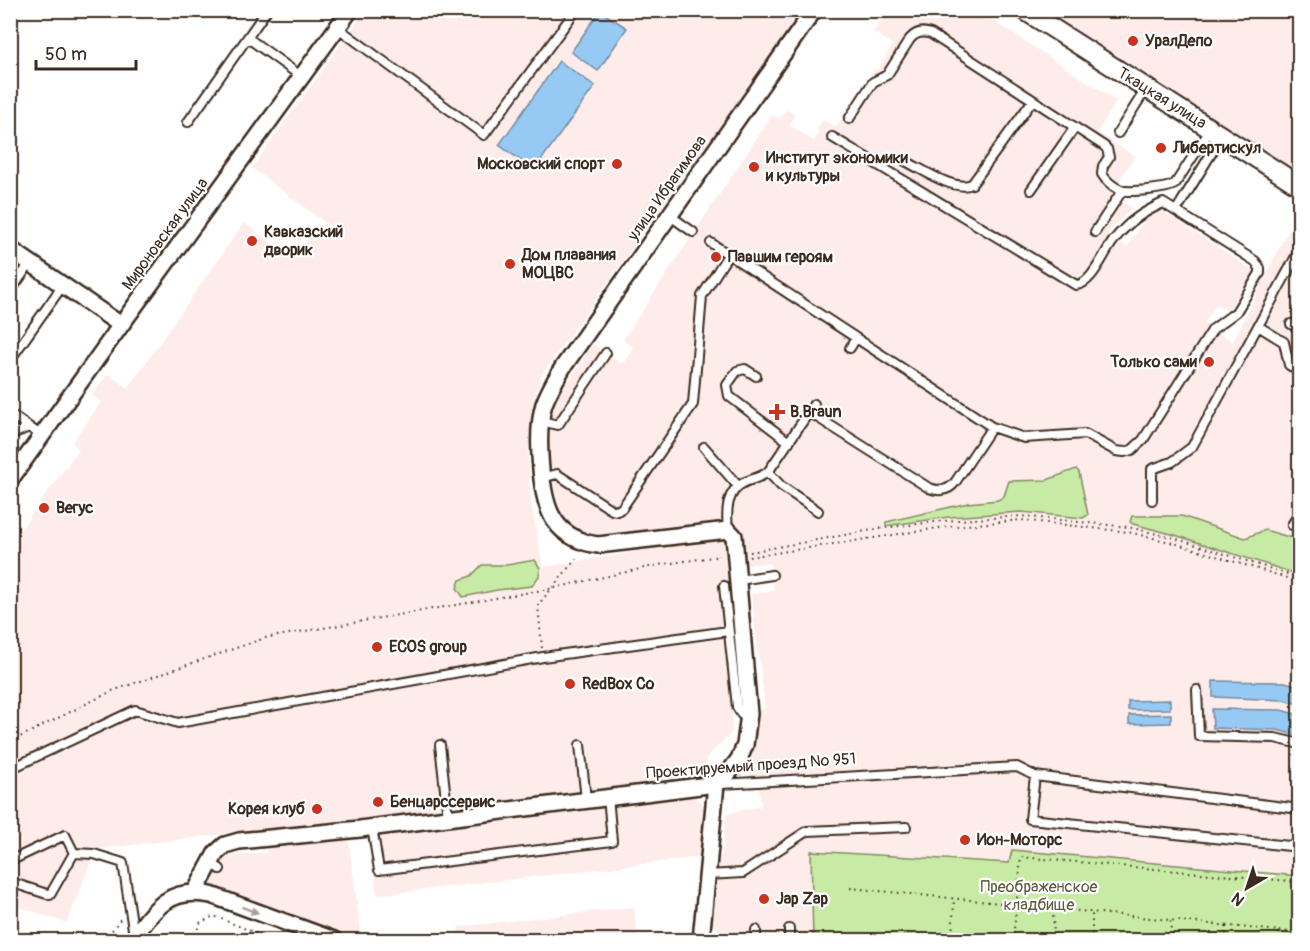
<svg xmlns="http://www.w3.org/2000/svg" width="1310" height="951" font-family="Pangolin,sans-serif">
<rect width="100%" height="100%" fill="#fff"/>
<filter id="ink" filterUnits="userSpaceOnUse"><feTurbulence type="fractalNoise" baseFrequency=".0167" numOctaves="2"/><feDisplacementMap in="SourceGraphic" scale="12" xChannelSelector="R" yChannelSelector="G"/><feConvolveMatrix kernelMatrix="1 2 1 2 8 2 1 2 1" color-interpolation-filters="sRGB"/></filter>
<g filter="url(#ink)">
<!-- built -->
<path fill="#feecea" d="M365,11H803L542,374L537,390L528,453L531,503L543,567L739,535L737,522L630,533L594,534L573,527L561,517L547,456L554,402L593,344L623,364L633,347L623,340L772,115L780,119L786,109L795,115L789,125L814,141L819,132L816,130L823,120L836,127L874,69L877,70L893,45L873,32L887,11H978L1117,101L1097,132L1135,156L1111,194L1132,208L1106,234L1127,247L1146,218L1158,208L1254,271L1228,311L1217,304L1204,323L1233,342L1282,242L1291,227L1299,232V876L1012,850L1009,863L811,851L813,940H717L718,926L709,925L714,857L722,856L726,814L761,806L759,789L750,790L749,759L753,739L759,710L765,708L751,594L774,591L770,563L738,565L742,701L732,703V732L706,758L705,776L453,808L96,849L67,923L11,904V543L79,449L72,443L101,402L92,395L108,374L128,388L244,223L293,258L318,224L326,229L328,225L252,168Z
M1039,11H1299V175Z
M689,791L706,807L702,857L377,895L370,835Z
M348,837L362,940L212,888L211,879L223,867L220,857L267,852L266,842Z
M634,907L638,940H460L458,927Z"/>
<!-- green -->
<path fill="#c7eba5" stroke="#818a62" stroke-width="1.5" d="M1076,469L1079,472L1088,515L1083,518L1021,512L949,517L886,526V522L968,503L998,500L1004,496L1009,481L1047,480Z
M1132,516H1182L1245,538L1265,530L1292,538L1299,545V575L1175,535L1133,524L1130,522Z
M535,560L540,568L539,576L532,586L497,590L463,597L457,588L460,580L471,576L482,565H507Z
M1012,850L1299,876V940H813L811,851L1009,863Z"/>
<!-- water -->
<path fill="#96caf4" stroke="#728a9e" stroke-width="1.5" d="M600,11L627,28L598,71L571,52Z
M559,61L595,86L534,170L499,145Z
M1213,681L1285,682L1299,686V704L1283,700L1213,697Z
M1170,700V709L1128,710V701Z
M1212,709L1281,710L1299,715V736L1277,730L1213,728Z
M1171,714V723L1129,724V715Z"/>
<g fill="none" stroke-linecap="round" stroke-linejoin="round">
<!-- service casing -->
<g stroke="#3b2a1e" stroke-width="12">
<path id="service" d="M338,28L484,135L576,10
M248,38L302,77
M849,119L873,82L887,75L910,39C916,32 923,31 931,34L1104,146L1107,149L1109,157L1103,166L1102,174C1106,181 1114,187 1121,190C1129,193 1167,189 1175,184L1211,129
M188,122L267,10
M1118,133L1146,89
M905,161C922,169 954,192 972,184L1033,100
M1031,190L1075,127
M1176,211L1222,136
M669,215L693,232
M1095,232L1122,191
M711,243L992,427L1024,438L1085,434L1116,451L1124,452L1132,450L1143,440L1213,329L1236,312L1260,273V268L1255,261L1163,203C1142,213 1129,221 1114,240C1104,252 1092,285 1076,285L832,137
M10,292L30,263
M1291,324L1300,329
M1258,326L1284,342L1289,365L1300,372
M850,348L856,338
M10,360L63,285
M756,376L745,369L737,371L727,385L729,396L789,442
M809,412L814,404
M10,414L42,436
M541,421L558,425L606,353
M10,435L29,427
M704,447L738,486
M768,472L781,486L818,511
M542,478L557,474L612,510L617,511L622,508L693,404L702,296L728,255
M1152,500V469L1172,462L1192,447L1300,249
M1292,525L1300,512
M728,530C726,511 726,491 745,482C753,479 761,477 768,472L809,412L929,488C940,492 949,491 956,481L992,427
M739,580L772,575
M724,586L737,707L742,715L749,714
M1197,690L1199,736L1275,738L1300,744
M440,745L448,817
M580,745L586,799
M10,769L135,710L178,723L543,657L728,631
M1035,776L1030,819L1300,847
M721,784L1017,767L1035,776L1300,809
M372,827L379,870L612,841L608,796
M10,861L65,835L74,853
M210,862L220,869
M707,875L743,873L807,831L906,827
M10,882L50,895L74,853L94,854L123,863L134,936
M756,940V930
M789,940V929"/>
</g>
<!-- minor casing -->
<g stroke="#3b2a1e" stroke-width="20">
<path id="minor" d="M10,249L121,325
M10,480L121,325L350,10
M195,892L216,853L225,845L239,841L360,829L716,784
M132,940C154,909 169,886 211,895L334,940
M701,940L716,784L727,775L739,759L745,745L749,714L734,536L728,530L598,545C582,543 564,535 555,521C539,499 536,430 544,404C549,390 556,379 563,367L814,10"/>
</g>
<!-- tertiary casing -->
<g stroke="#3b2a1e" stroke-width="22">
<path id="tertiary" d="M1024,10L1300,186"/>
</g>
<!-- path -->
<path stroke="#3b2a1e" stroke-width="2" stroke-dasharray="1.5 4.5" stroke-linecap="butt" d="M279,10L283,13
M750,552L883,528L943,521L1021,516L1128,527L1174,538L1300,578
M749,557L945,527L1021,520L1128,532L1174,543L1300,582
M542,648L538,605L576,559
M10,742L112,691L265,638L554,588L658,565L720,556
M850,888L1300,933
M1053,910L1054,940
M1170,921L1172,940
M105,940L121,918
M193,940L200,923L214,916L273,940
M952,940L954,900
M1013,940L1021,857L1300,882
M1092,940V914
M1226,940V926
M1278,940L1279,932"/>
<!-- service -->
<use href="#service" stroke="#fff" stroke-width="8"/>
<!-- minor -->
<use href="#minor" stroke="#fff" stroke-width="15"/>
<!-- tertiary -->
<use href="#tertiary" stroke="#fff" stroke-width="18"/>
</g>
<!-- one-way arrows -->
<defs><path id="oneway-solid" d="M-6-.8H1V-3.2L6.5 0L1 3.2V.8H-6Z" transform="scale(1.5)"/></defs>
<use fill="#a79f9a" href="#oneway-solid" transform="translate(250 910) rotate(20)"/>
</g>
<!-- markers -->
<g fill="#c8321e" stroke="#fff" stroke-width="2">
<circle cx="1133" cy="41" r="6"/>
<circle cx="1161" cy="148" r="6"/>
<circle cx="617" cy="164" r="6"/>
<circle cx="754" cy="167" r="6"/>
<circle cx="252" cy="241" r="6"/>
<circle cx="716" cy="257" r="6"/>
<circle cx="510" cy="264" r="6"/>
<circle cx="1209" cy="362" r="6"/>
<path d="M774 403h6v6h6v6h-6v6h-6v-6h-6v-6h6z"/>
<circle cx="44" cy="508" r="6"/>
<circle cx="377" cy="647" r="6"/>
<circle cx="570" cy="684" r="6"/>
<circle cx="378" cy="802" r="6"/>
<circle cx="317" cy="809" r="6"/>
<circle cx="965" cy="840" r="6"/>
<circle cx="764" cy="899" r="6"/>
</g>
<g text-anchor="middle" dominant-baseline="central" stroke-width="4.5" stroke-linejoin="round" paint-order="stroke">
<!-- poi labels -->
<g font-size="16" font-weight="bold" fill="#3b2a1e" stroke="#fff" text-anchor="start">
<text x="1145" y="41">УралДепо</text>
<text x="1173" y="148">Либертискул</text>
<text x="766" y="158">Институт экономики<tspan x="766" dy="18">и культуры</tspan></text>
<text x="605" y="164" text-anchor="end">Московский спорт</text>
<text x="264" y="232">Кавказский<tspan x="264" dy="18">дворик</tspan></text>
<text x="522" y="255">Дом плавания<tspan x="522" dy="18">МОЦВС</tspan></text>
<text x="728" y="257">Павшим героям</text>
<text x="1197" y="362" text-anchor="end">Только сами</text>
<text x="790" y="412">B.Braun</text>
<text x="56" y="508">Вегус</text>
<text x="389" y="647">ECOS group</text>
<text x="582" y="684">RedBox Co</text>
<text x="390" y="802">Бенцарссервис</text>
<text x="305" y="809" text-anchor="end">Корея клуб</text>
<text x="977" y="840">Ион-Моторс</text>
<text x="776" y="899">Jap Zap</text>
</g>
<!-- street labels -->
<g font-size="16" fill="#3b2a1e" stroke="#fff">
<text transform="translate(1162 98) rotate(32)">Ткацкая улица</text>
<text transform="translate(667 188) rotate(-55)">улица Ибрагимова</text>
<text transform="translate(165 234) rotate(-54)">Мироновская улица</text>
<text transform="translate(751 766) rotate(-4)">Проектируемый проезд № 951</text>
</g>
<!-- park labels -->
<g font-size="16" fill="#5e5a40" stroke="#fff">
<text x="1039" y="887">Преображенское<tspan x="1039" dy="18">кладбище</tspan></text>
</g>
</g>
<!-- margin -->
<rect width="1310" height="951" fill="none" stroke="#fff" stroke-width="36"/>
<rect x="18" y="18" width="1274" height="915" fill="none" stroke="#3b2a1e" stroke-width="2" filter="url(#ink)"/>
<!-- north arrow -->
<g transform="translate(1247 888) rotate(219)" stroke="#ffffff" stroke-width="4.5" paint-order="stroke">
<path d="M0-4.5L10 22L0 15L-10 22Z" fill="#3b2a1e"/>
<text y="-9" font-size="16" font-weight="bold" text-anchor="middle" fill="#3b2a1e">N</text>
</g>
<!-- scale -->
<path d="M36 60v9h100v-9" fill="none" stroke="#3b2a1e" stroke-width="3"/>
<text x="45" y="60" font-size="18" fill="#3b2a1e" stroke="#ffffff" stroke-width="4.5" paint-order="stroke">50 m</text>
</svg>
